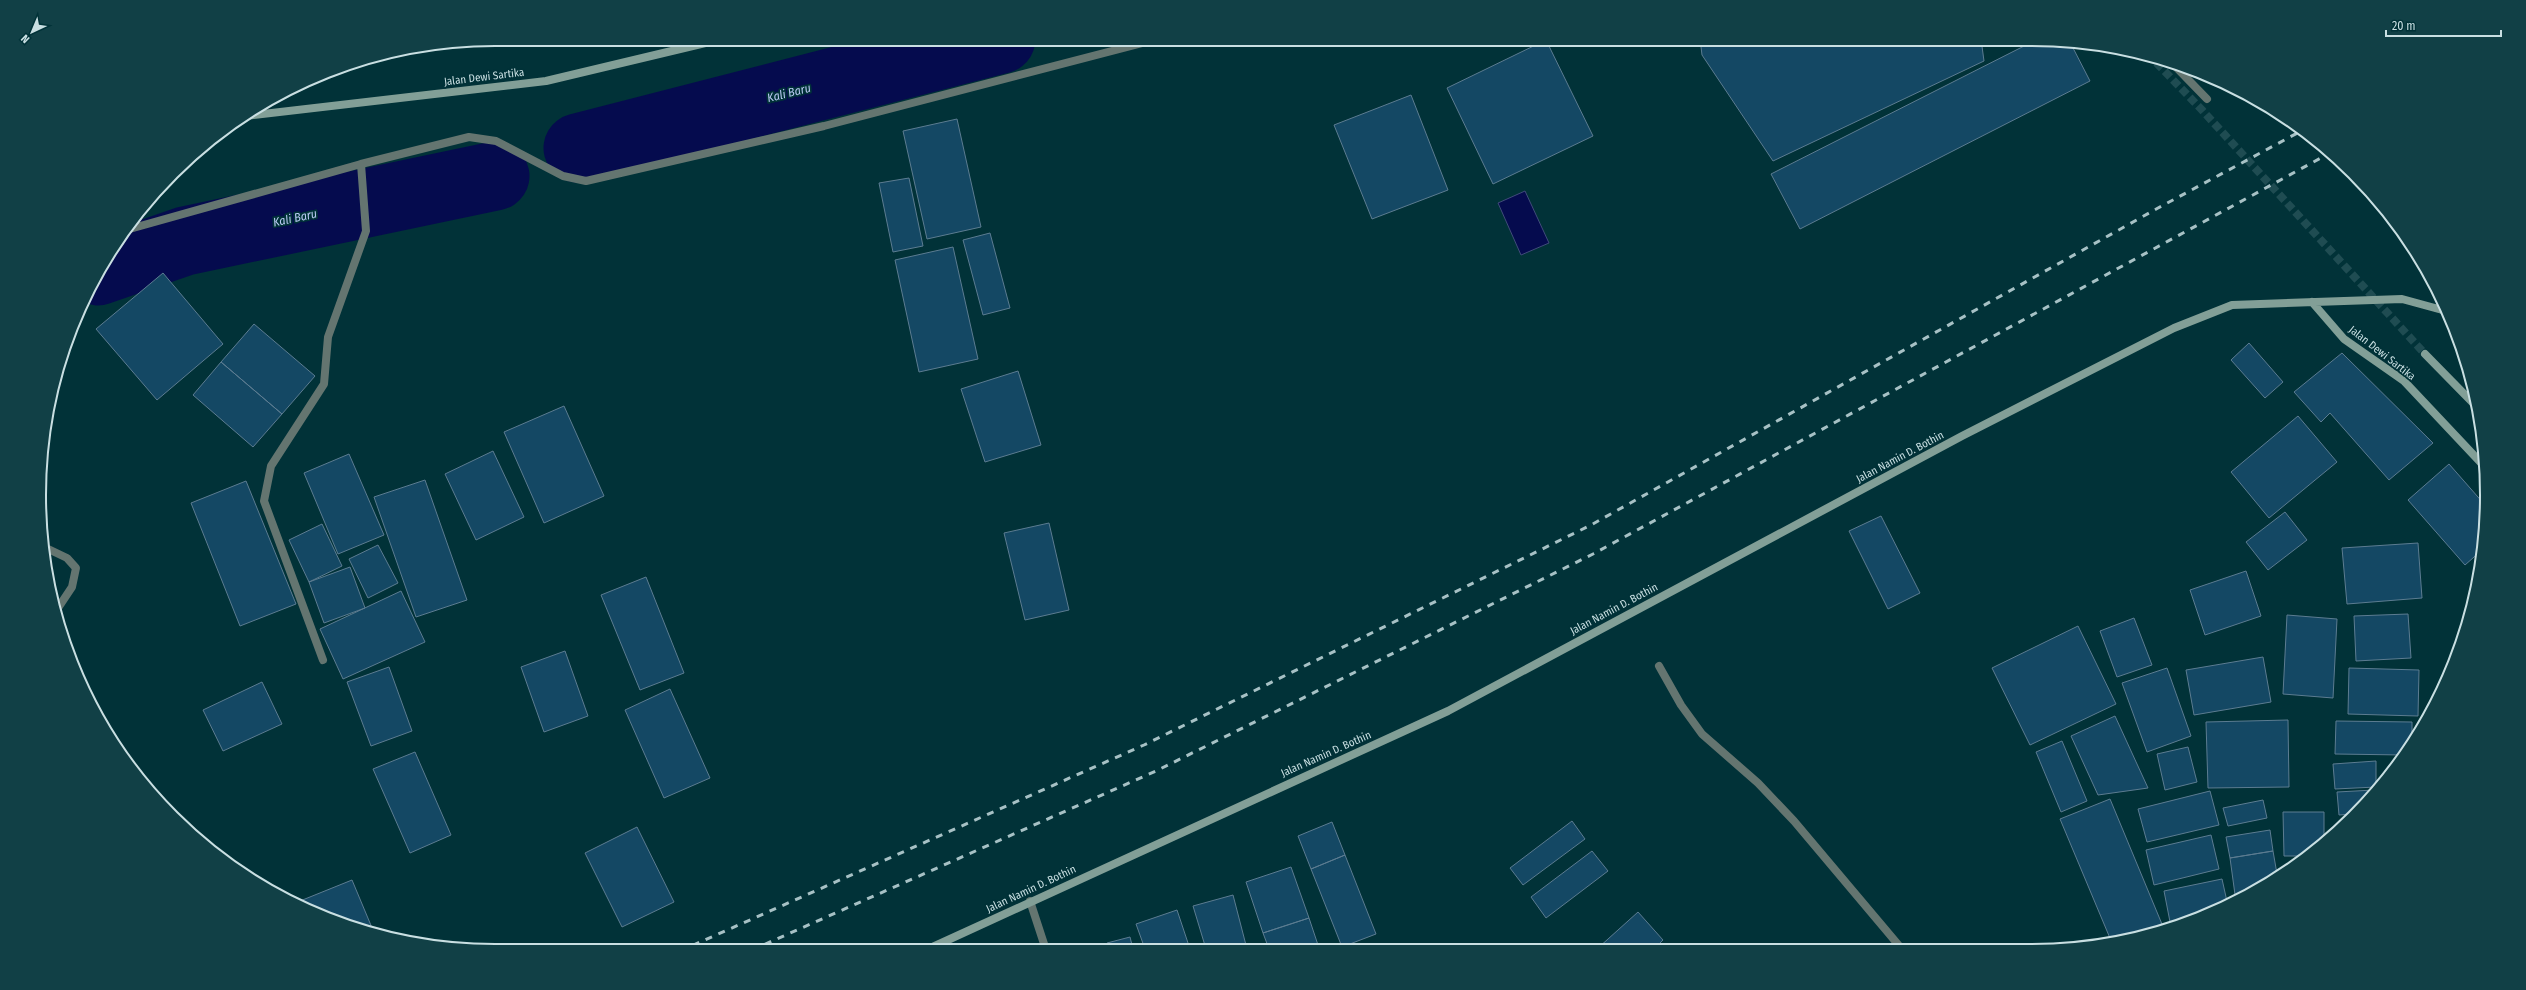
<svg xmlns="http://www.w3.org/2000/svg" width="2526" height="990" font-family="'Fira Sans Condensed',sans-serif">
<rect width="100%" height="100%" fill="#013238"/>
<!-- water -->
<path fill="#050b4e" stroke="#404b7a" d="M1525,191L1549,243L1521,255L1498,203Z"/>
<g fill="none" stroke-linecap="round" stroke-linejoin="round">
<!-- river -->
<path stroke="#050b4e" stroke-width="69" d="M578,148L1001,39
M98,271L185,241L495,176"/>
</g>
<!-- building -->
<path fill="#144864" stroke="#5c7c91" d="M1700,39H1981L1984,61L1773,161L1702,55Z
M1546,40L1593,136L1493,184L1447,88Z
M2036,40L2071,44L2090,81L1800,229L1771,174Z
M1411,95L1448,190L1372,219L1334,125Z
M957,119L981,227L927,239L903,131Z
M909,178L923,246L893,252L879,183Z
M2363,185L2387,213L2383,216L2359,188Z
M2396,225L2410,245L2409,246L2394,227Z
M990,233L1010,308L983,315L963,240Z
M953,247L978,359L919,372L895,260Z
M163,273L223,344L157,400L96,329Z
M254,324L315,376L282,414L221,362Z
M2249,343L2283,382L2265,398L2231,360Z
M2342,353L2433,443L2389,480L2330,413L2321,422L2294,392Z
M221,362L282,414L253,447L193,395Z
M1018,371L1041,445L985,462L961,389Z
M564,406L604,496L544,523L504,432Z
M2298,416L2337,462L2269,518L2231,472Z
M493,451L524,517L476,540L445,474Z
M349,454L384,535L338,554L304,473Z
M2449,464L2485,505L2486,525L2482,550L2465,565L2408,500Z
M425,480L467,600L416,617L374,497Z
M246,481L296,604L240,626L191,503Z
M2285,512L2307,540L2268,570L2246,542Z
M1881,516L1920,593L1888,609L1849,531Z
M1049,523L1069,610L1025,620L1004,533Z
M322,524L342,566L309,582L289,540Z
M2418,543L2422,598L2347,604L2342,548Z
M378,545L398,583L368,598L349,559Z
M350,567L365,608L324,623L309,582Z
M2246,571L2261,616L2205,635L2190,590Z
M646,577L684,673L640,690L601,595Z
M401,591L425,642L343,679L320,629Z
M2408,614L2411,658L2356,661L2354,616Z
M2287,615L2337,619L2333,698L2283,694Z
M2134,618L2152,665L2117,677L2100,631Z
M2078,626L2116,704L2030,745L1992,668Z
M565,651L588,716L544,732L521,667Z
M2263,657L2271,702L2194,715L2186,670Z
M389,667L412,731L371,746L347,682Z
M2167,668L2191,736L2147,752L2122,683Z
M2349,668L2419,670L2418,716L2348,714Z
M262,682L282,724L223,751L203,710Z
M670,689L710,778L664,798L625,710Z
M2115,716L2148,788L2098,795L2071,736Z
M2288,720L2289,787L2208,788L2206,722Z
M2336,721L2412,722V745L2404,755L2335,754Z
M2062,741L2087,801L2061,812L2036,752Z
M2188,747L2197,782L2165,790L2157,754Z
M415,752L451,835L410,853L373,769Z
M2376,761V787L2335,789L2333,764Z
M2374,790L2352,814L2339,815L2337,792Z
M2210,791L2219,825L2147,842L2138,809Z
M2110,799L2164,929L2149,935L2112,943L2060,819Z
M2263,800L2267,818L2228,826L2223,808Z
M2283,812H2324V843L2305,856H2284Z
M1572,821L1585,839L1523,885L1510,868Z
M1332,822L1345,855L1311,869L1298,836Z
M637,827L674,902L622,927L585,853Z
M2270,830L2273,851L2230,858L2226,837Z
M2211,835L2219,869L2154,885L2146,850Z
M1592,851L1608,871L1546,918L1531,897Z
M2273,851L2277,874L2236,902L2230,858Z
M1345,855L1376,934L1342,947L1311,869Z
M1291,867L1309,918L1263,933L1246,882Z
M2222,879L2228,906L2171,927L2164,891Z
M352,880L375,935L303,908L300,901Z
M1233,895L1247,949H1206L1193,906Z
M1177,910L1190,949H1145L1136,924Z
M1638,912L1663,940L1655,948H1598Z
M1309,918L1319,948L1269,949L1263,933Z
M1130,937L1133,949H1109L1107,943Z"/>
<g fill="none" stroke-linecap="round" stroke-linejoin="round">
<!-- secondary-tunnel -->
<path stroke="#1f4c52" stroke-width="8" stroke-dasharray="8 4" stroke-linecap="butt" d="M2148,54L2202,110L2425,354"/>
<!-- lane -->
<path stroke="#647570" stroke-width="8" d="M44,547L67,558L76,568L72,587L56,611"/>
<!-- street -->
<path stroke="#647570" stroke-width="8" d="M2172,63L2207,99
M126,230L361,164L469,137L496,141L563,176L586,181L824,126L1158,39
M323,660L264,501L271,466L324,384L328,337L366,231L361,164
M1659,666L1681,705L1702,734L1758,783L1794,821L1901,948
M1030,901L1046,950"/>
<!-- secondary -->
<path stroke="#829f97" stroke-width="8" d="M245,116L546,81L722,39
M2312,302L2344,339L2404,381L2484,466
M2425,354L2476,406
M926,950L1448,711L1962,436L2174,328L2232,305L2402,299L2446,311"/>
<!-- rail -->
<path stroke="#a7c1c5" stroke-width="3" stroke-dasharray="7 7" stroke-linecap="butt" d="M752,950L1156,771L1593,554L2330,153
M680,951L1144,745L1591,525L2158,208L2303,130"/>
</g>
<g text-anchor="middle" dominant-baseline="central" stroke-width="3.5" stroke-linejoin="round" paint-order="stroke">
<!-- street labels -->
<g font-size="11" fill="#c9dfe2" stroke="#013238">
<text transform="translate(484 77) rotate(-7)">Jalan Dewi Sartika</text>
<text transform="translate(2382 353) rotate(38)">Jalan Dewi Sartika</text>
<text transform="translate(1900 457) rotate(-28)">Jalan Namin D. Bothin</text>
<text transform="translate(1614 609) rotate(-28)">Jalan Namin D. Bothin</text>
<text transform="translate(1326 754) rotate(-24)">Jalan Namin D. Bothin</text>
<text transform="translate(1031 889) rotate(-25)">Jalan Namin D. Bothin</text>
</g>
<!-- water labels -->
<g font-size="12" font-style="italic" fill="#b9caf3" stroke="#013238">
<text transform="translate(789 93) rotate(-14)">Kali Baru</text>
<text transform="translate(295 218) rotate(-12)">Kali Baru</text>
</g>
</g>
<!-- crop -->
<path d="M0 0H2526V990H0ZM495 46H2031A449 449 0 0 1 2480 495V495A449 449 0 0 1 2031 944H495A449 449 0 0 1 46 495V495A449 449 0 0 1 495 46Z" fill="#114046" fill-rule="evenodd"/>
<path fill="none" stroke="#c9dfe2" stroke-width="2" d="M495 46H2031A449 449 0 0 1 2480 495V495A449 449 0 0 1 2031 944H495A449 449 0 0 1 46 495V495A449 449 0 0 1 495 46Z"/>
<!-- north arrow -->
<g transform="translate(32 32) rotate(224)" stroke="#013238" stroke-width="3" paint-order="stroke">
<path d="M0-3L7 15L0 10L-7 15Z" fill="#c9dfe2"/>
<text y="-6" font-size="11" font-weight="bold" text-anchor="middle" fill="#c9dfe2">N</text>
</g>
<!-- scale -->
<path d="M2386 30v6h115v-6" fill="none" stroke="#c9dfe2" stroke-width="2"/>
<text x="2392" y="30" font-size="12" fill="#c9dfe2" stroke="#013238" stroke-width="3" paint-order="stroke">20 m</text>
</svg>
